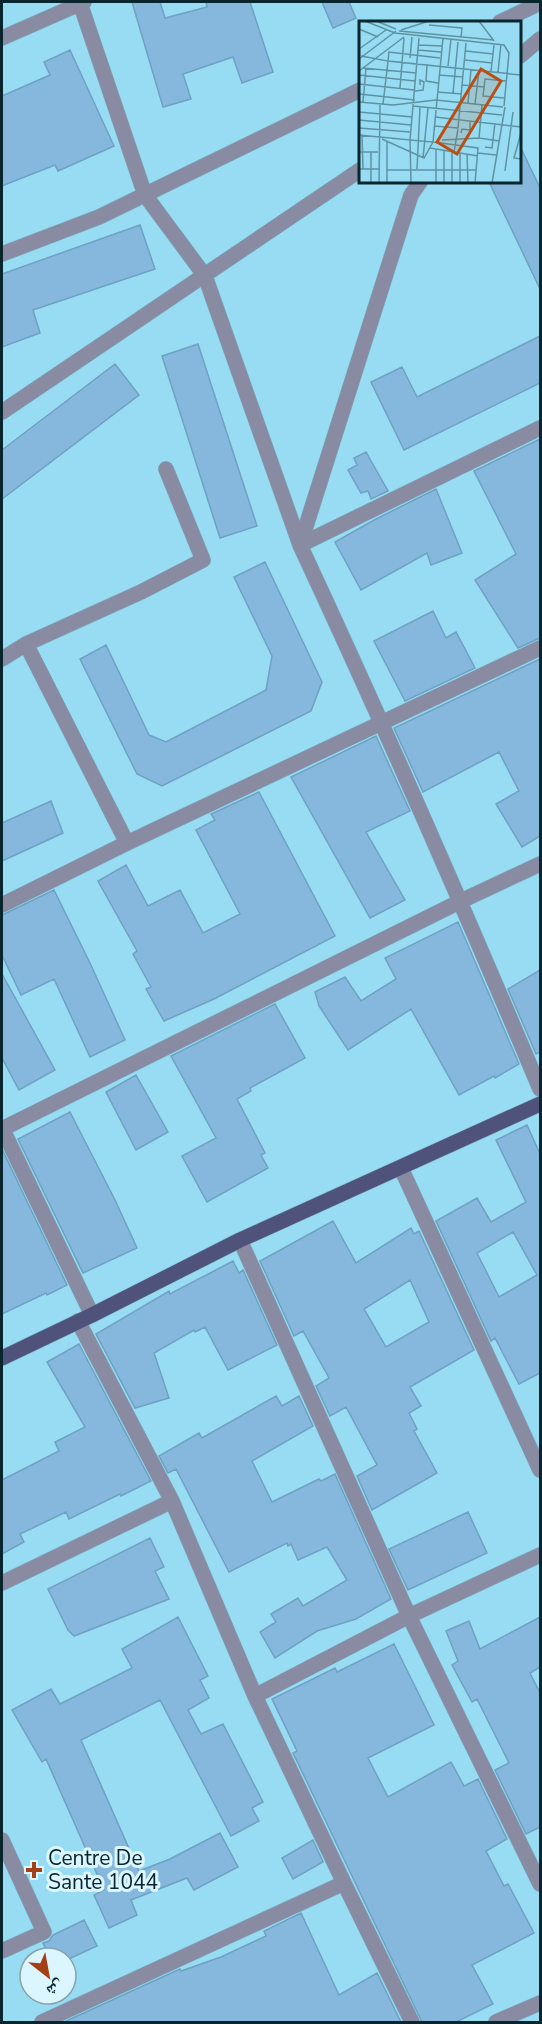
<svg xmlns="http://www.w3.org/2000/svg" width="542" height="2024" font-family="'Nunito Sans','Noto Naskh Arabic',sans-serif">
<rect width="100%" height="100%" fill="#97dcf2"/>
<!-- building -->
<path fill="#85b8dc" stroke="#6ea1c4" stroke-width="1.5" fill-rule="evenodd" d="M132,2H160L165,18L207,7L206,2H250L273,72L242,83L233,57L183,74L191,99L163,107Z
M322,2H349L356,18L333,28Z
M70,50L114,146L58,171L55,165L2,186V96L50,75L44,62Z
M519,144L540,188V289L489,182H519Z
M140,225L155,269L33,310L40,333L2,347V274Z
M540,336V383L404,450L371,382L402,367L417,397Z
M198,344L257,526L220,538L162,356Z
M115,364L139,395L2,499V450Z
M540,439V638L518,648L475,580L516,554L474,471Z
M366,452L388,491L371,499L368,491L361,493L348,470L357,465L354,458Z
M436,489L462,553L431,565L427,553L361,590L335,542L376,519Z
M265,562L322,682L311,711L162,786L137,774L80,659L106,645L149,735L166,742L266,690L272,656L234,577Z
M433,611L446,638L456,632L475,668L405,701L374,641Z
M540,659V836L522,847L496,804L519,791L499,752L423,792L394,728Z
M376,736L410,811L366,832L405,900L370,918L291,777Z
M259,792L335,936L214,999L164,1021L146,989L151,987L133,954L137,951L98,881L126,865L148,906L180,890L203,933L240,914L196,830L215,820L211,814Z
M51,801L63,833L2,861V823Z
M54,890L90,963L125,1040L90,1057L54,979L21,995L2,955V915Z
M458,922L519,1064L495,1078L494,1076L459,1095L411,1009L348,1050L319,1006L315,992L345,977L361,1001L396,979L385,958Z
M540,970V1052L536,1054L508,989Z
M2,974L55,1070L19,1090L2,1058Z
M275,1004L305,1058L250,1088L251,1091L237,1099L265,1153L261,1155L268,1168L207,1202L182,1156L216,1138L171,1056Z
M136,1075L168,1132L136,1150L106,1092Z
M70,1112L115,1200L137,1248L83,1273L18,1139Z
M527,1125L540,1154V1373L519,1384L495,1338L491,1341L436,1221L477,1198L491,1222L526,1202L496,1140ZM513,1232L537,1275L499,1297L477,1253Z
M2,1149L67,1285L47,1295L46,1293L2,1314Z
M333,1221L356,1263L411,1228L414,1234L419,1231L474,1350L410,1387L421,1406L409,1413L417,1429L414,1431L437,1473L372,1510L357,1476L377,1465L346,1407L330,1416L316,1386L329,1378L303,1331L294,1336L260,1261ZM410,1280L429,1322L386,1347L364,1309Z
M233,1261L239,1273L243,1270L277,1345L228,1370L205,1327L195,1332L194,1330L154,1353L169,1398L135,1408L96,1334L169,1291L170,1294Z
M79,1344L151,1481L121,1496L120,1494L69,1519L66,1512L20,1534L24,1542L2,1554V1480L59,1451L55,1442L85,1427L47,1362Z
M276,1396L282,1406L299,1396L313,1426L252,1461L272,1502L319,1479L321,1481L335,1474L391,1599L356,1619L317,1631L275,1658L260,1632L276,1622L271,1614L298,1598L303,1606L347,1580L327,1547L298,1560L291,1544L288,1546L287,1543L229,1572L176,1469L168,1473L159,1456L199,1433L202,1438Z
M468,1512L487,1553L408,1590L389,1549Z
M150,1538L164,1567L155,1571L169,1599L74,1636L68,1630L48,1589Z
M178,1617L208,1676L200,1680L209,1698L188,1710L201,1734L223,1724L263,1802L252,1808L259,1821L231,1836L160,1700L81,1740L139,1871L170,1859L220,1833L238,1867L194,1890L187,1878L131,1900L137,1915L109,1928L94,1895L104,1890L46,1759L42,1762L12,1710L51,1689L60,1704L132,1668L122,1649Z
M540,1617V1667L530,1673L540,1693V1827L526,1834L495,1770L509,1763L477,1699L472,1702L452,1665L458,1661L446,1631L469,1621L480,1649Z
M394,1644L434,1725L368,1758L388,1797L451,1762L464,1786L478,1779L507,1839L486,1851L504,1886L508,1884L534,1933L472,1965L493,2004L456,2022H422L293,1753L297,1751L272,1699L335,1668L337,1672Z
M313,1840L323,1862L293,1879L282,1858Z
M301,1913L339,1995L377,1973L401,2022H64L180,1969L181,1971L221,1957L266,1936L264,1931Z
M84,1920L97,1946L71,1958H50L43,1943L49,1941L53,1935Z"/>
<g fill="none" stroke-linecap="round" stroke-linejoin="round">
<!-- minor casing -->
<g stroke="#7bb8cb" stroke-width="16">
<path id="minor" d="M80,3L145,195L205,276L300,545
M500,22L540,3
M2,38L84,2
M520,56L540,39
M2,254L99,217L360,90
M2,412L360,170
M540,428L300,545C384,725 463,906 540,1089
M300,545L411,195L420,182
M2,659L26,644
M127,843L26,644L141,592L203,560L166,469
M2,905L127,843L540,648
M2,1128L92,1315
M2,1129L461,901L540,864
M401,1168L540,1470
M240,1240L409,1616L540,1884
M78,1321L172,1501
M2,1583L172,1501L255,1696L344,1883L42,2022
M255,1696L409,1616L540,1555
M2,1840L44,1932L2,1951
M344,1883L412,2022
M496,2022L540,2003"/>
</g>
<!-- major casing -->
<g stroke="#7bb8cb" stroke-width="16">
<path id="major" d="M2,1358L92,1315L240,1240L540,1104"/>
</g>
<!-- minor -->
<use href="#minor" stroke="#898ba2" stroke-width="15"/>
<!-- major -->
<use href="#major" stroke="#4f527a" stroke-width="15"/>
</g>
<!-- markers -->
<path fill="#a53f15" stroke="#dbf6ff" stroke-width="2" d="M31 1861h6v6h6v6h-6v6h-6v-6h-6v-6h6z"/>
<g text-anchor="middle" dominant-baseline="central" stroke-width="6" stroke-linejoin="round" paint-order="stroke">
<!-- poi labels -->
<g font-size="21" fill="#09262f" stroke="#dbf6ff" text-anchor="start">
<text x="48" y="1858">Centre De<tspan x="48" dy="24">Sante 1044</tspan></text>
</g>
</g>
<!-- overview -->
<g transform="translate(359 21)">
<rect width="162" height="162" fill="#97dcf2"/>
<path fill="none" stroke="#5e93a4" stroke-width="1.5" d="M6,0L36,12L145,24L150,32L145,85M17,0L37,8M120,0L135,20M70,4L103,7L102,16M0,8L19,16M42,9L70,0M40,10L135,19M60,24L83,25M0,28L27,9M59,29L82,31M107,30L134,33M29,31L81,37M30,31L29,40L162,54M2,35L29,40L24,83M51,37L53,16M0,38L37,10M106,39L133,42M68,43L67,60L79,62M89,45L92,18M4,47L57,52M0,50L45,16M132,50L135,24M139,51L142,23M0,54L56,60M80,54L104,56M0,63L55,69M103,64L125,66M41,67L45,17M56,70L64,69L65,61L61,59V64M78,71L103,73M94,72L99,21M0,73L56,79M145,77L124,75L126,58L147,60M0,81L34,84L77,79L144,86M4,81L7,47M109,82L112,48M116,83L120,49M54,85L143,94M0,91L53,96L51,119L0,114M53,96L60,17M76,96L162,106M0,99L52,104M75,105L99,107L107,22M0,107L51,111M102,112L103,108L111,109V100M162,112L155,137L162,138M3,114L4,148M120,117L140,120M23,118L65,137L74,121M83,119L120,117L123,84M28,121V162M74,121L119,127L116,162M126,126L133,127L136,102M71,127L119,135M77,128V162M85,129V162M0,131H19M12,131V162M93,131V162M95,131L99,108M101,132V162M119,132L137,134M108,133L109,162M64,137L69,87M0,148H20M58,148L61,86M28,149H117M146,150L154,91M20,162L21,84M52,162L51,119L74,121L84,17M133,162L146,86"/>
<path fill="#bb4f13" fill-opacity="0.15" stroke="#bb4f13" stroke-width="3" d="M122,48L142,60L98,133L78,121Z"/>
<rect width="162" height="162" fill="none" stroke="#09262f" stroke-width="3"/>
</g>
<!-- border -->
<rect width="542" height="2024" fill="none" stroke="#09262f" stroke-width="6"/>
<!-- north arrow -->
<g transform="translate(48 1976) rotate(149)"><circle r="28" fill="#dbf6ff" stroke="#87a3ac" stroke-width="1.5"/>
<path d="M0-4.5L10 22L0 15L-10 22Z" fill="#a53f15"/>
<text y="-9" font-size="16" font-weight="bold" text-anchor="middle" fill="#09262f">ش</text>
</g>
</svg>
